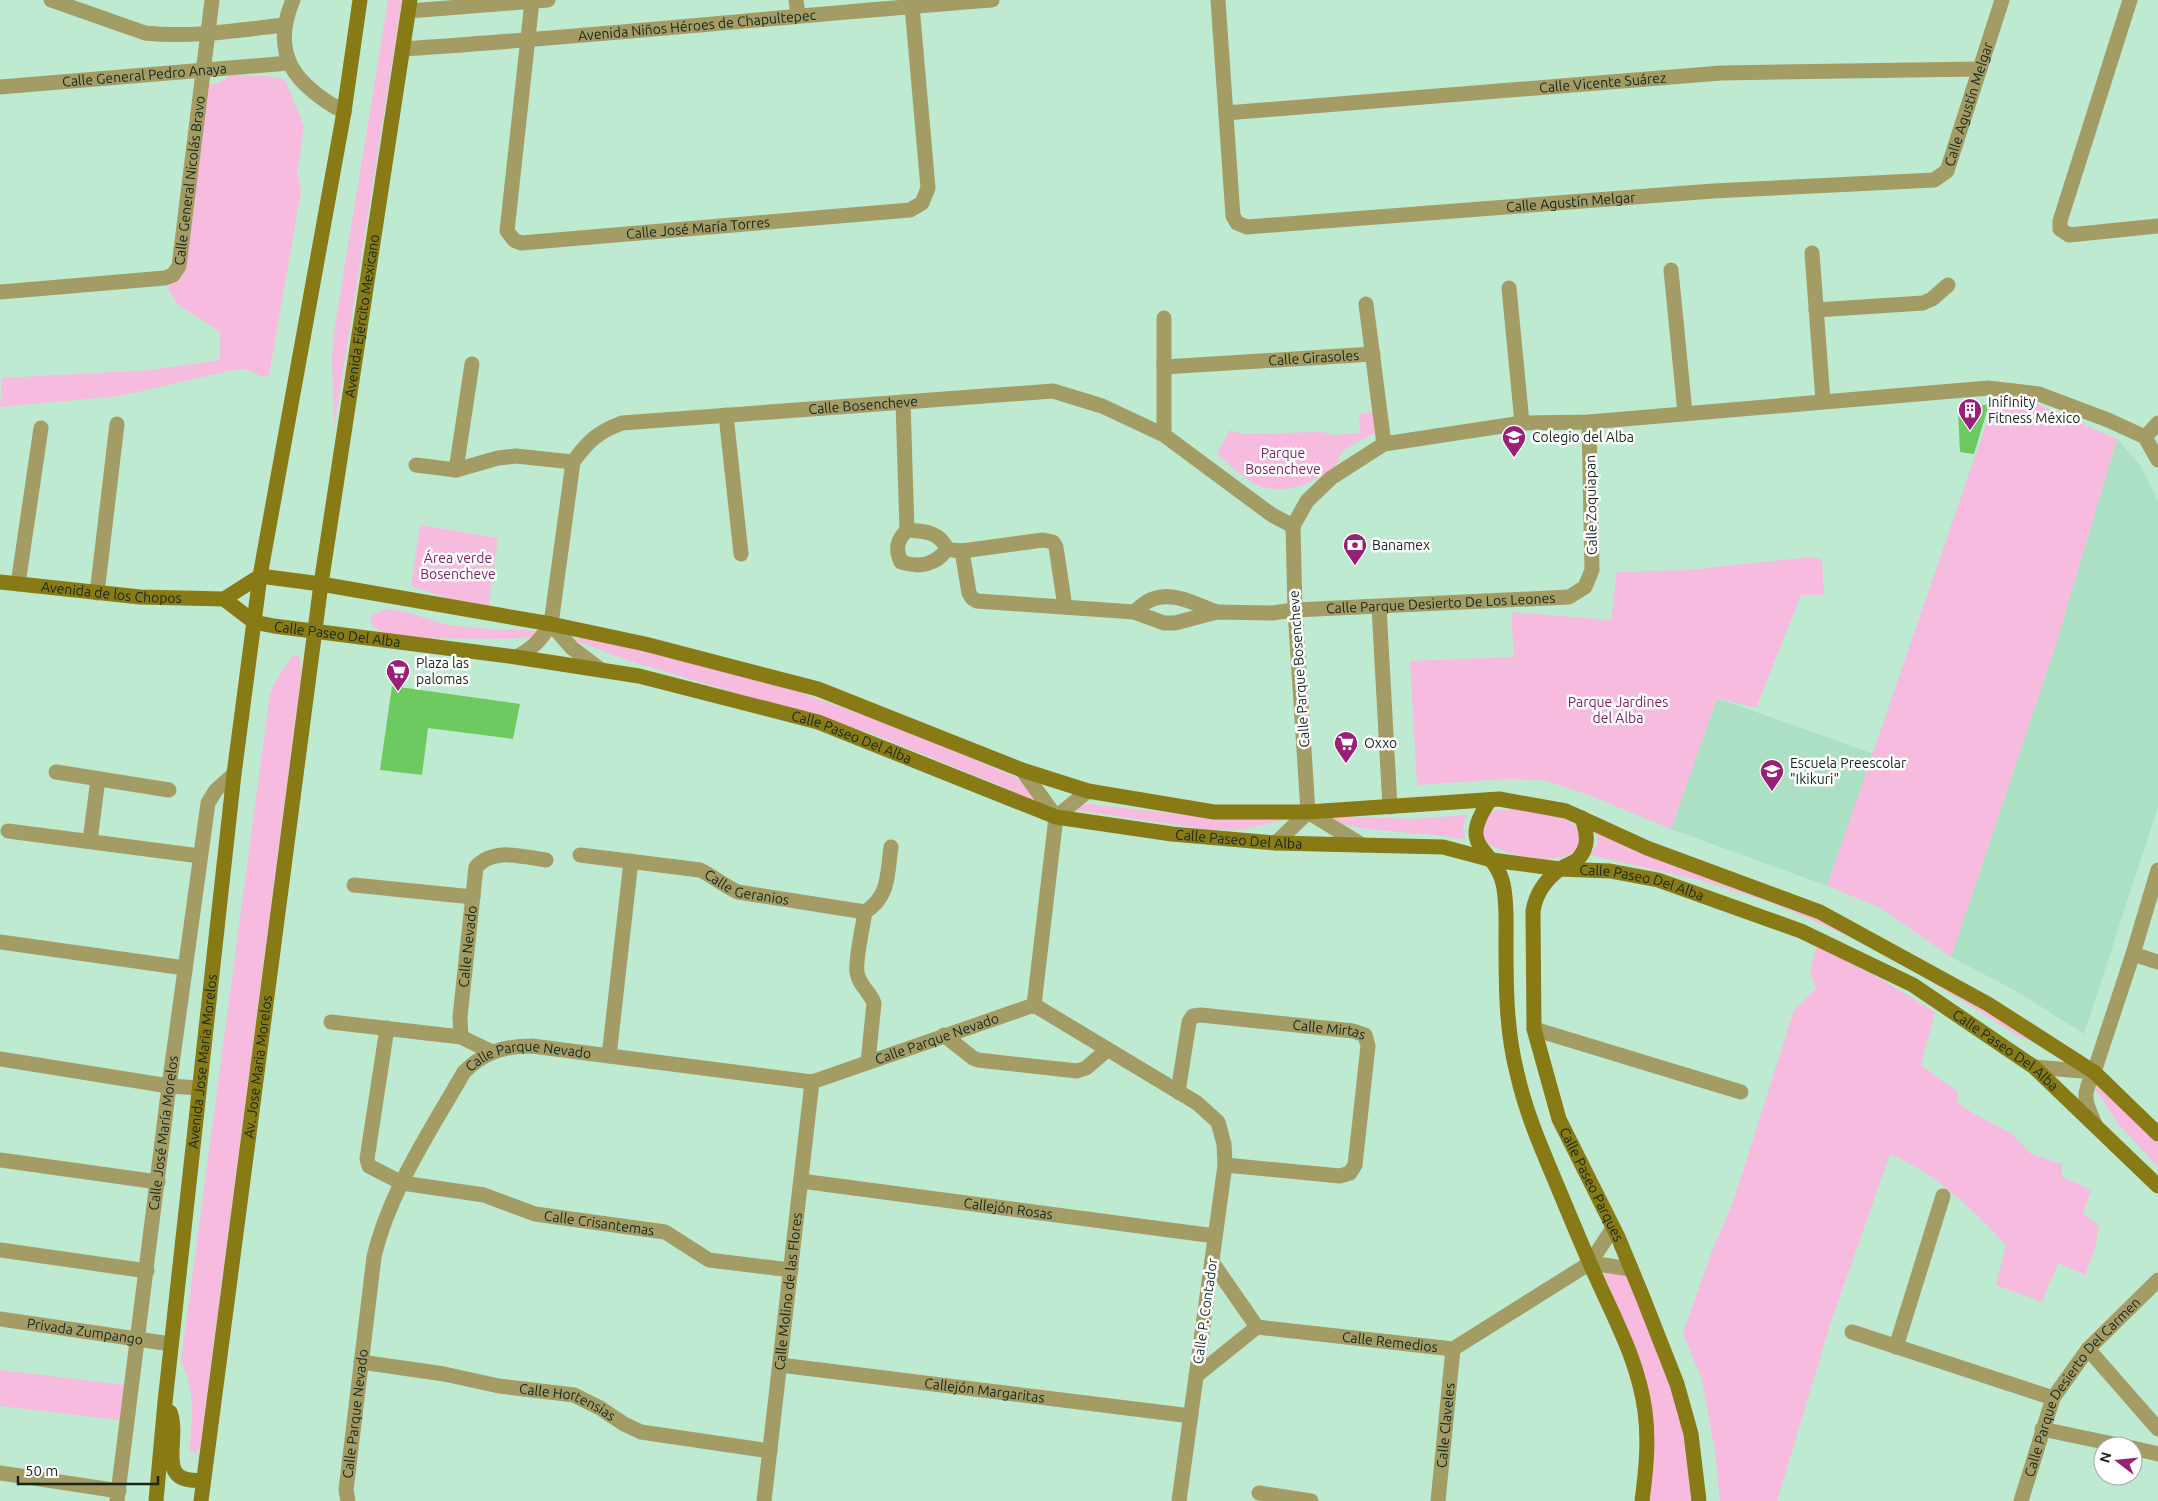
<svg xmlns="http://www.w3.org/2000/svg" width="2158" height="1501" font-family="Ubuntu,sans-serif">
<rect width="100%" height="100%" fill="#beead2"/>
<!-- built -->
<path fill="#ace0c5" d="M2117,439L2141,466L2158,501V807L2084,1034L2016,991L1951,957L2055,647Z
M1717,698L1874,754L1827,886L1671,829Z"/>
<!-- green -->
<path fill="#f7bbe0" d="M388,0H402L334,428L332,362L334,332Z
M231,75L269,76L285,80L304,126L297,173L301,191L269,375L263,377L245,369L233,370L120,396L0,407L2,378L151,370L220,360V332L177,304L168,289L176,265L199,84H217Z
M2035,403L2117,439L2055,647L1951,957L1879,907L1827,886L1993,404Z
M1374,412L1375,433C1367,437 1348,447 1342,452C1339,456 1339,462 1335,466C1315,484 1278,498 1253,483C1240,475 1228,463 1217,454L1230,430L1241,434L1322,432L1333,435L1360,433L1359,414Z
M420,525L498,538L488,608L447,598L411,586Z
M1812,557L1822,560L1824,595H1801L1756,708L1717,698L1671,829L1586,794L1543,780L1506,779L1417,785L1410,661L1514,657L1511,612L1611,620L1617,572L1688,570Z
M387,609C409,610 428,621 450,625C480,630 509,629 539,631L535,637L509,639L411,638L385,635L373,626L370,618L376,613Z
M584,637L598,638L782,686L885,723L1014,776L1028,786L1038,806L1013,791L873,734L630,661L574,640Z
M293,655H299L302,669L200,1448L196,1453L190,1451C191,1415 197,1395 181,1361L270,693L276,680Z
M1087,804L1196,816L1296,817L1241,830H1212L1075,810L1077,806Z
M1497,810C1524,809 1564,809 1581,832C1581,838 1581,846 1576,850C1559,868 1496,855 1482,838L1487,814Z
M1467,815L1463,824L1465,840C1419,829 1370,836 1325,818L1339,816L1413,819Z
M1595,831L1820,916L1994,1010L2043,1046L2018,1036L1919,974L1855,939L1770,902L1699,880L1590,855L1598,842Z
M1817,946L1881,979L1935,1012L1921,1065L1958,1092V1103L1976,1115L2011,1133L2031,1154L2062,1164V1177L2091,1190L2083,1214L2099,1225L2095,1248L2085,1275L2058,1263L2042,1302L1996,1285L2006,1245C1971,1208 1937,1174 1890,1154L1830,1325L1777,1501H1720L1715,1451L1702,1380L1683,1333L1712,1251L1733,1202L1794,1010L1816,988L1810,972Z
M2093,1082L2158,1140V1167L2119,1125L2094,1087Z
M1601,1269L1629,1275L1682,1419L1693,1501H1647L1650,1409L1637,1351Z
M0,1370L125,1385L120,1420L0,1406Z"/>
<!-- building -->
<path fill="#6dca61" d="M1989,404L1974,454L1960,452L1958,411Z
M392,686L520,704L513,739L428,728L422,775L380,770Z"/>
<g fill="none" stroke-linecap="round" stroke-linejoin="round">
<!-- street -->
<g stroke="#a49c65" stroke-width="15">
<path d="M51,0L145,33C191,38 240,30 285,25"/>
<path d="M293,0C269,56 297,86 344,112"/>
<path d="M796,0L798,15"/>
<path id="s1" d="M1218,0L1233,216L1237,223L1247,227L1713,191L1934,180L1947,171L2002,0"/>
<path d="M2130,0L2060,221V229L2069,235L2158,226"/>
<path id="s2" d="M532,1L507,231L514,240L521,243L910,210L922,203L928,188L912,6"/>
<path d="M409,11L548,0"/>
<path id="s3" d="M403,49C600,36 796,15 992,0"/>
<path id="s4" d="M0,87L289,63"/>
<path id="s5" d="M1226,113L1721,73L1980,69"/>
<path d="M1812,253L1823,401"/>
<path d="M1671,270L1685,413"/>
<path d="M1509,288L1522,423"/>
<path id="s6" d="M0,292L165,278L173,275L179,266L212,0"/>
<path d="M1366,304L1384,444"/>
<path d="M1816,310L1923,303L1932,299L1948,285"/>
<path id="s7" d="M1164,367L1373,354"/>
<path d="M903,402L907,530C897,540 895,549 901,562C919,568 936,565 947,549"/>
<path d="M726,415L741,554"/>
<path d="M1164,435V318"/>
<path d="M2145,437L2158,423"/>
<path d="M416,465L456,470L498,458L516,456L573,462"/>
<path d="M456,470L472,364"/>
<path d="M907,530C924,531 940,532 947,549"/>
<path d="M953,550L962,551L1043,540L1053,542L1056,547L1065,607"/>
<path id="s8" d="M962,551L969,593L972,598L977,601L1134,612L1164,623H1175L1217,612L1272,613L1295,610L1569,597L1585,587L1592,570L1589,422"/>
<path d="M18,584L41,428"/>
<path d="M97,593L117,424"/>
<path d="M1379,607L1390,807"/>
<path d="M1134,612C1140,607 1146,601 1153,599C1174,591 1197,605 1217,612"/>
<path d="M551,624L572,648L601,670"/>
<path id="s9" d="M516,657C533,649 541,639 551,624L573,462C588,441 598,432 622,423L1053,391L1102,406L1164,435L1272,515L1293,526"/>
<path d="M1022,770L1056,817L1034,1005"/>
<path d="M56,772L169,790"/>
<path d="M1308,812L1295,610L1293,526L1307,501L1331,478L1384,444L1522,423L1589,422L1988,388L2039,394L2108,420L2145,437L2158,460"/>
<path d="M1308,812L1362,845"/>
<path d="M1056,817L1088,791"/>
<path d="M8,831L200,856"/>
<path d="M90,841L98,779"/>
<path d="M1276,843L1308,812"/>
<path id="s10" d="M580,855L700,870C713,876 724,886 738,892L865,912"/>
<path d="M354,885L473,897"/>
<path d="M0,942L185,968"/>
<path d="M2133,954L2158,962"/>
<path d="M331,1022L461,1037L492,1052"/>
<path id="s11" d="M387,1028L367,1159L369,1166L402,1183L484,1195L535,1214L665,1232L709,1260L791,1270"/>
<path d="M1534,1029L1741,1092"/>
<path d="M944,1035L973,1058L978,1060L1077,1071L1086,1068L1107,1050"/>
<path id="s12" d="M461,1037L460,1017L476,867C494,847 523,857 546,860"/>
<path d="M609,1056L631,861"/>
<path d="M0,1059L169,1086L199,1088"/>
<path d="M868,1062L874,1003C870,992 858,984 857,972C855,960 863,926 865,912C890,896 887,874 891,847"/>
<path d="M2034,1067L2094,1072"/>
<path id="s13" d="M1178,1092L1189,1022L1193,1016L1201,1015L1353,1031L1365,1035L1368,1046L1355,1165L1350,1173L1340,1176L1225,1165"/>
<path d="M2095,1124C2084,1100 2082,1095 2094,1072L2133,954L2158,870"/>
<path d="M0,1160L158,1182"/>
<path id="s14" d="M801,1181L1215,1236"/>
<path d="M0,1250L147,1271"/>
<path d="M1212,1262L1257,1327"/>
<path d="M1590,1263L1631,1269"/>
<path id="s15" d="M0,1319L171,1344"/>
<path d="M1852,1332L2053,1398"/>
<path d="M1896,1347L1943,1196"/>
<path d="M2088,1349L2158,1429"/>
<path id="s16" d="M361,1362L444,1374L499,1386L574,1395L600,1408L624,1424L641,1432L770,1451"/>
<path id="s17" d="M780,1365L1191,1416"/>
<path id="s18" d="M1196,1376L1257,1327L1453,1349L1590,1263L1613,1228"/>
<path d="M2042,1429L2123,1446"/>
<path d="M2133,1448L2158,1454"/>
<path d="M0,1473L119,1491"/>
<path d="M1259,1493L1311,1501"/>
<path id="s19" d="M117,1501L169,1086L208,803L216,790L234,774"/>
<path id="s20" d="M348,1501L346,1490L374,1257C389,1192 431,1130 464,1072C484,1052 504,1046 532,1046L812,1082L1034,1005L1197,1103L1218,1122L1224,1144L1225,1165L1179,1501"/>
<path id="s21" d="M764,1501L812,1082"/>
<path id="s22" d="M1438,1501L1453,1349"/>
<path id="s23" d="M2021,1501L2053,1398L2088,1349L2158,1280"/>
</g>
<!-- secondary -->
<g stroke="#887b15" stroke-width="15">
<path d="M260,576L321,584L551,624L645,644L818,689L1022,770L1088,791L1214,812H1308L1499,799L1566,811L1647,848L1820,912L1988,1004L2094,1072L2158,1134"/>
<path id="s24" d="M0,582L140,597L224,599L260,576"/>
<path id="s25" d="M224,599L254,622L274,626L516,657L639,676L818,722L1056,817L1172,834L1276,843L1443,847L1492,860L1560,869L1610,871L1658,880L1801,931L1913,985L2034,1067L2158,1186"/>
<path d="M1490,800C1454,852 1498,846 1504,889C1507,907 1506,924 1506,942C1506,986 1506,1030 1517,1073C1526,1114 1543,1152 1559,1190C1571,1219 1583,1248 1596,1277C1616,1322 1638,1361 1645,1411C1649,1441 1646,1471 1642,1501"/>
<path id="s26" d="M1582,818C1587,833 1590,846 1578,859C1573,863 1566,865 1560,869C1545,880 1536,893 1533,911L1534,1029L1559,1119L1618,1237L1642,1295L1677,1384L1691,1434L1699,1501"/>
<path d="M170,1412C181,1441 153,1485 203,1480"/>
<path id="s27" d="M156,1501L165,1402L234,774L260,576L344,112L360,0"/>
<path id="s28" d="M201,1501L321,584L410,0"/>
</g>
</g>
<!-- icons -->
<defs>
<g id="building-pin" transform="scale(1.25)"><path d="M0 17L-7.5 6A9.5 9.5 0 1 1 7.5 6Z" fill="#991f78" stroke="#fff"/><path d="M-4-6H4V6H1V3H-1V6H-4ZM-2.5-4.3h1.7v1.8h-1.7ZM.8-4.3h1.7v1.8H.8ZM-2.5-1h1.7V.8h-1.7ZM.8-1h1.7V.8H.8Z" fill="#fff"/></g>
<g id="school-pin" transform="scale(1.25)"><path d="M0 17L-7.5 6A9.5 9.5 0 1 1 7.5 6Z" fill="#991f78" stroke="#fff"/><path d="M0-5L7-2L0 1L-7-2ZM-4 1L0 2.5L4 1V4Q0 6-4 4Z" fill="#fff"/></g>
<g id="bank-pin" transform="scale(1.25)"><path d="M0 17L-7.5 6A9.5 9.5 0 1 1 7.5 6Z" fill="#991f78" stroke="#fff"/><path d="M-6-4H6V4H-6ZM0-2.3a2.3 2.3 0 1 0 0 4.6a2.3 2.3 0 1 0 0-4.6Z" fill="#fff"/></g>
<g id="supermarket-pin" transform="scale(1.25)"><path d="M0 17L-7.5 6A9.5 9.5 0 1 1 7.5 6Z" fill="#991f78" stroke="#fff"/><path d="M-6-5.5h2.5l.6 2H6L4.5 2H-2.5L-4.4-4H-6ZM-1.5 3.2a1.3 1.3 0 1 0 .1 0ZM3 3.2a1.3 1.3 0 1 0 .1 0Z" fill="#fff"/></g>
</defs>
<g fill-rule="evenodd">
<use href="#building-pin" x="1970" y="410"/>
<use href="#school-pin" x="1514" y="437"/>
<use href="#bank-pin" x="1355" y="545"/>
<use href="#supermarket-pin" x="398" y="671"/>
<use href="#supermarket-pin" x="1346" y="743"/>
<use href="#school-pin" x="1772" y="771"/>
</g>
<g text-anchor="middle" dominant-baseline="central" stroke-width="5" stroke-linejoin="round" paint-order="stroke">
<!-- street labels -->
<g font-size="14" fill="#15261d" stroke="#fff">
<text stroke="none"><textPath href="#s3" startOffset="295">Avenida Niños Héroes de Chapultepec</textPath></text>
<text stroke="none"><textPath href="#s4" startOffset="145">Calle General Pedro Anaya</textPath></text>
<text stroke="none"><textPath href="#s5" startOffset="378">Calle Vicente Suárez</textPath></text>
<text stroke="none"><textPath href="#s1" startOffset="1010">Calle Agustín Melgar</textPath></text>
<text stroke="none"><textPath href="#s6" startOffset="271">Calle General Nicolás Bravo</textPath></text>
<text stroke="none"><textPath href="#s1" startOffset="560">Calle Agustín Melgar</textPath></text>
<text stroke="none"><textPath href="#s2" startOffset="428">Calle José María Torres</textPath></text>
<text stroke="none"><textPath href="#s28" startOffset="1196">Avenida Ejército Mexicano</textPath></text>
<text stroke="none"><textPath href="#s7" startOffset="150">Calle Girasoles</textPath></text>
<text stroke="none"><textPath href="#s9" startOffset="518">Calle Bosencheve</textPath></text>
<text transform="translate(1591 505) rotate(-91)">Calle Zoquiapan</text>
<text stroke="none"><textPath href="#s24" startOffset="112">Avenida de los Chopos</textPath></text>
<text stroke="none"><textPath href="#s8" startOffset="522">Calle Parque Desierto De Los Leones</textPath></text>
<text stroke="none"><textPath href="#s25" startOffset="122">Calle Paseo Del Alba</textPath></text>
<text transform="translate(1299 669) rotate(-94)">Calle Parque Bosencheve</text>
<text stroke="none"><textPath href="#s25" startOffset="648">Calle Paseo Del Alba</textPath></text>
<text stroke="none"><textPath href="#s25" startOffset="1052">Calle Paseo Del Alba</textPath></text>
<text stroke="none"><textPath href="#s25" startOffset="1459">Calle Paseo Del Alba</textPath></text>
<text stroke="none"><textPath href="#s10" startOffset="172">Calle Geranios</textPath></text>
<text stroke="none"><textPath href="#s12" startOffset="91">Calle Nevado</textPath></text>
<text stroke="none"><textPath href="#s13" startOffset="215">Calle Mirtas</textPath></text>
<text stroke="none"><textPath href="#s20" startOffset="942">Calle Parque Nevado</textPath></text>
<text stroke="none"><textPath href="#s25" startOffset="1864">Calle Paseo Del Alba</textPath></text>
<text stroke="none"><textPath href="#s27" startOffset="442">Avenida Jose Maria Morelos</textPath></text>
<text stroke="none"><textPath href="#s20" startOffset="522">Calle Parque Nevado</textPath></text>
<text stroke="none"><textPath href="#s28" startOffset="438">Av. Jose Maria Morelos</textPath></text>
<text stroke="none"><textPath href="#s19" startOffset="371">Calle José María Morelos</textPath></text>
<text stroke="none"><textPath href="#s26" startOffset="400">Calle Paseo Parques</textPath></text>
<text stroke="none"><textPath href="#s14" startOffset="209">Callejón Rosas</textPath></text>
<text stroke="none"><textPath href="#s11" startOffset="379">Calle Crisantemas</textPath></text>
<text stroke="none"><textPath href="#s21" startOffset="211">Calle Molino de las Flores</textPath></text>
<text transform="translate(1205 1311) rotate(-82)">Calle P. Contador</text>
<text stroke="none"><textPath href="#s15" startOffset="86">Privada Zumpango</textPath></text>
<text stroke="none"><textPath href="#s18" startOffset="212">Calle Remedios</textPath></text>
<text stroke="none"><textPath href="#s23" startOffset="132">Calle Parque Desierto Del Carmen</textPath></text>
<text stroke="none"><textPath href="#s17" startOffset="206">Callejón Margaritas</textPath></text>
<text stroke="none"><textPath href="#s16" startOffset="211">Calle Hortensias</textPath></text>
<text stroke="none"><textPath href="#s20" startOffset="88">Calle Parque Nevado</textPath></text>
<text stroke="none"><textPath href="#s22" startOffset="76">Calle Claveles</textPath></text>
</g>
<!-- poi labels -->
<g font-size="14" fill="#15261d" stroke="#fff" text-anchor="start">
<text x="1988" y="402">Inifinity<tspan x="1988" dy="16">Fitness México</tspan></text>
<text x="1532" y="437">Colegio del Alba</text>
<text x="1372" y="545">Banamex</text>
<text x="416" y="663">Plaza las<tspan x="416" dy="16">palomas</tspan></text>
<text x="1364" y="743">Oxxo</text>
<text x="1790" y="763">Escuela Preescolar<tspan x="1790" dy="16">"Ikikuri"</tspan></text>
</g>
<!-- park labels -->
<g font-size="14" fill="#841d68" stroke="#fff">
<text x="1283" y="453">Parque<tspan x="1283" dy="16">Bosencheve</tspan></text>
<text x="458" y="558">Área verde<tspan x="458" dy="16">Bosencheve</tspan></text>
<text x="1618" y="702">Parque Jardines<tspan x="1618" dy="16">del Alba</tspan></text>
</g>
</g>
<!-- north arrow -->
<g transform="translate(2118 1461) rotate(286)"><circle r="24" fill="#ffffff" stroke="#a1a8a5"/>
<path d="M0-4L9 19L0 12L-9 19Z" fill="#991f78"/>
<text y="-8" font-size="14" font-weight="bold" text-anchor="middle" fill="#15261d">N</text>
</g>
<!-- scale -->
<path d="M18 1476v8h140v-8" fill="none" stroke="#15261d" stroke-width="2.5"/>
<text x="25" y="1476" font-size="15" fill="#15261d" stroke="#ffffff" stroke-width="4" paint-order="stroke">50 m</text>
</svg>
